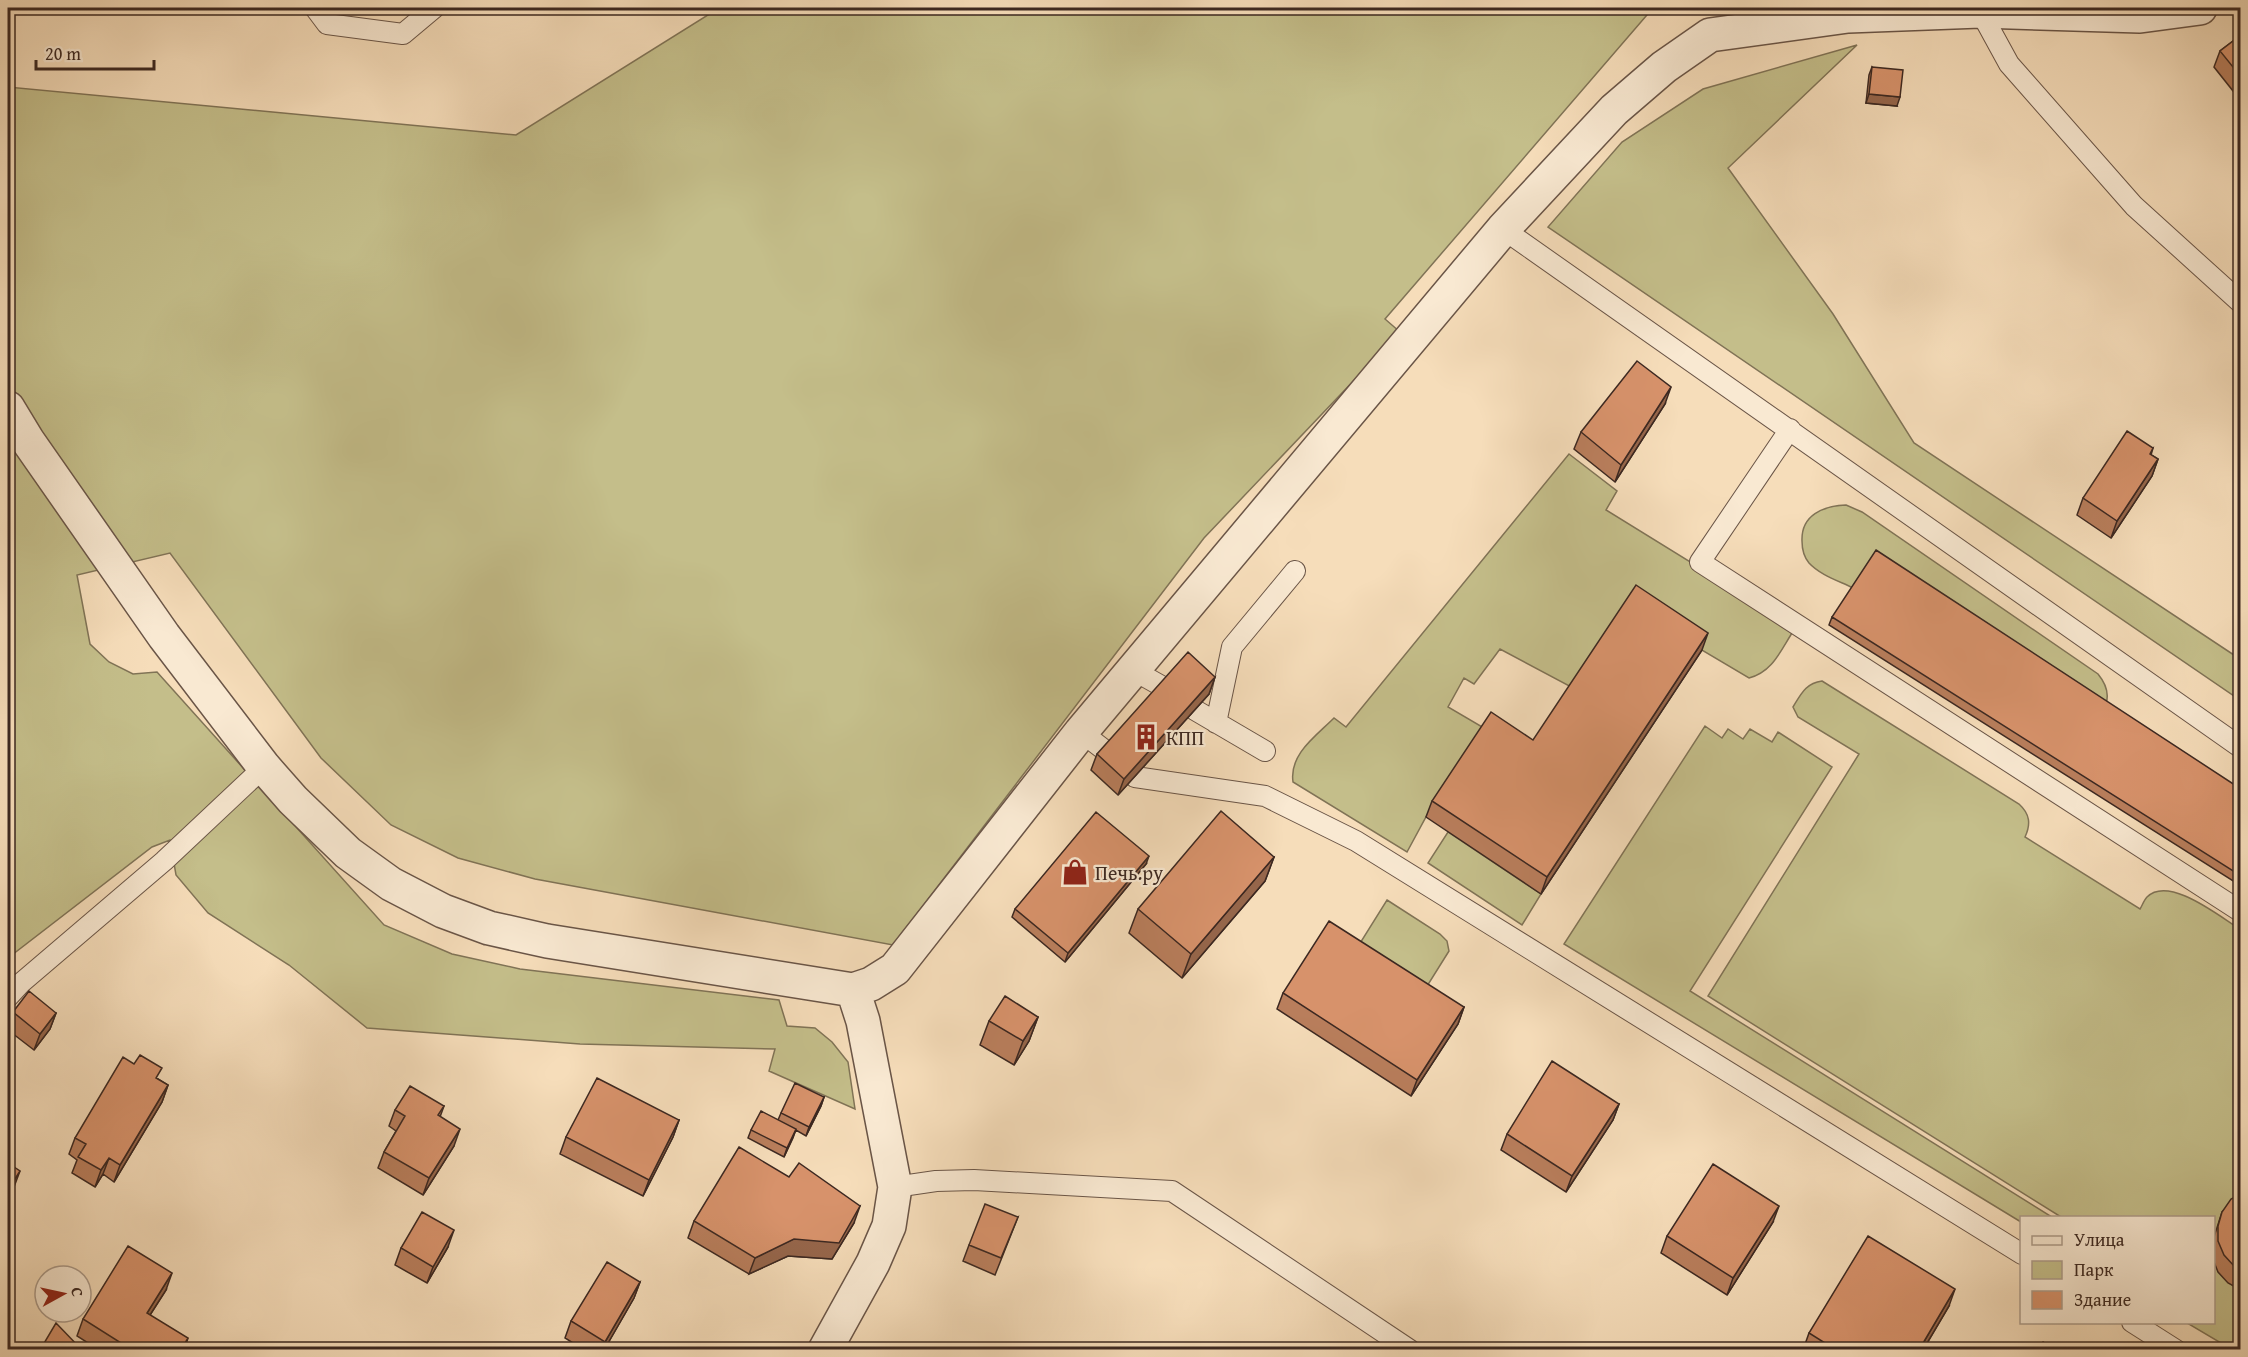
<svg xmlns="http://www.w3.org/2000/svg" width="2248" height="1357" font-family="'Gentium Book Plus',serif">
<rect width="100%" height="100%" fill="#f6ddba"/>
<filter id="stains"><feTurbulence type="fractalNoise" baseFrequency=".00333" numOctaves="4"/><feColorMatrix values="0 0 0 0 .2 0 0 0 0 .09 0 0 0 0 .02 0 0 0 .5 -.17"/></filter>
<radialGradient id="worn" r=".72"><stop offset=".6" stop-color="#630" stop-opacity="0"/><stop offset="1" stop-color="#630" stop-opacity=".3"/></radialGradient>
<!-- green -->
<path fill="#c4be8a" stroke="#807356" stroke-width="1.5" d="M719,8H1653L1385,319L1400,332L1204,538L893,945L535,879L458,858L391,825L321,758L170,553L77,575L90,644L109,662L133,674L157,672L384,925L452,954L520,969L779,1000L787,1026L815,1028L832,1042L848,1062L855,1109L769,1071L775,1049L580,1044L367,1028L289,965L208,913L176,875L170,840L152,847L8,958V87L516,135Z
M1857,45L1728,168L1833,314L1914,443L2240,659V700L1548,227L1622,142L1703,89Z
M1569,454L1617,491L1606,510L1786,621L1792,633C1780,652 1772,672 1749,678L1702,650L1573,688L1500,649L1474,684L1464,678L1448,707L1484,728L1426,817L1407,852L1293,782C1289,754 1316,736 1334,718L1346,727Z
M1846,505L1862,512L2098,674C2107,685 2111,697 2103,710L1853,588C1839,581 1820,575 1809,563C1804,557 1802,548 1802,541C1801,515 1823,506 1846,505Z
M1822,681L2019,804C2030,814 2031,824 2025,837L2140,909C2142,906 2144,900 2147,897C2169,875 2220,917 2240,929V1208L2214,1237V1218L2061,1217L1708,996L1859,754L1798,717L1793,707C1801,694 1806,683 1822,681Z
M1705,726L1722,738L1728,729L1743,739L1750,729L1772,742L1778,732L1832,767L1690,991L2052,1217L2022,1218L2021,1222L1564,944Z
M1448,832L1541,894L1522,925L1428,863Z
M1387,900L1440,934L1447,941L1449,951L1419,999L1352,956Z
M2214,1262C2219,1275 2227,1283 2240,1290V1349H2231L2187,1323L2214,1322Z"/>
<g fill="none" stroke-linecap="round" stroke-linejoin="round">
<!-- service casing -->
<g stroke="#6a5547" stroke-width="22">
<path id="service" d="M315,8L327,24L403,34L434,8
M1980,11L2009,64L2134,206L2240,302
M1503,229L2240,747
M1790,429L1700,562L2240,911
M1133,670L1165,688
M1195,710L1265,751
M1216,723L1232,647L1295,571
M1081,732L1107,752
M1135,777L1265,796L1356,841L2022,1254
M8,997L21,983L164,861L264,767
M895,1187L936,1181L974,1180L1172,1191L1410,1350
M2132,1322L2176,1350"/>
</g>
<!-- minor casing -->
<g stroke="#6a5547" stroke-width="36">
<path id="minor" d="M8,408L28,441L164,636L264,767L293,800L348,853L391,884L443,911L489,928L547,941L853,990L871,984L895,969L1081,732L1503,229L1614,110L1664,67L1710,35L1848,16L1980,11L2140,16L2200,8
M825,1350L873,1263L889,1226L895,1187L863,1021L853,990"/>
</g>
<!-- service -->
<use href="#service" stroke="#f9e9d2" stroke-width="20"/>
<!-- minor -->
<use href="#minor" stroke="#f9e9d2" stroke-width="33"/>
</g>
<!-- wall -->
<path fill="#b97e5c" stroke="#3c2821" stroke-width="1.5" d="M2241,35V101L2214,67L2220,51Z
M1872,67L1897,106L1866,103L1869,75Z
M1665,404L1615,482L1574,449L1581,432Z
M2153,448L2151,455L2158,459L2152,476L2111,538L2077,515L2083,498Z
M1832,617L2241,789V886L1829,625Z
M1702,650L1541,894L1426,817L1432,801L1533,740Z
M1215,677L1209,694L1118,795L1091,770L1097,754Z
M1274,857L1265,881L1182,978L1129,933L1138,909Z
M1146,864L1065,962L1012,917L1015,909Z
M1283,993L1464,1007L1458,1024L1411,1096L1277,1009Z
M13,1012L56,1013L50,1029L34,1050L8,1030V1026Z
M1038,1017L1029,1041L1014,1065L980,1045L989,1021Z
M158,1079L168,1085L162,1102L114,1182L103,1174L95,1187L72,1173L77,1160L69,1154L75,1138Z
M824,1097L821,1106L806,1136L796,1130L784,1157L748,1138L751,1130L778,1120L781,1113Z
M1619,1104L1613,1120L1566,1192L1501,1150L1507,1134Z
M444,1106L440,1117L454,1146L423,1195L378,1168L384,1152L396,1131L389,1126L395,1110Z
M679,1120L673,1137L643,1196L560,1154L566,1137Z
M2241,1194V1290L2228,1283L2218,1272L2214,1262V1237L2222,1212Z
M1018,1217L995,1275L963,1261L969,1245Z
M694,1221L854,1223L832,1259L788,1256L749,1274L688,1238Z
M1773,1222L1727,1295L1661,1253L1667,1236Z
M448,1247L427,1283L395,1265L401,1248Z
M640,1282L634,1298L604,1350H584L565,1338L571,1321Z
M166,1290L150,1315L184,1350H99L77,1336L83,1319Z
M1949,1306L1923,1350H1803L1809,1333Z"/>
<!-- shaded-wall -->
<path fill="#96664b" stroke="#3c2821" stroke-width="1.5" d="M1869,94L1900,97L1897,106L1866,103Z
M1671,387L1665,404L1615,482L1621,465Z
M2158,459L2152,476L2111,538L2117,521Z
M1708,633L1702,650L1541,894L1547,877Z
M1215,677L1209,694L1118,795L1124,779Z
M1149,856L1146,864L1065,962L1068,953Z
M1274,857L1265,881L1182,978L1191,954Z
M1464,1007L1458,1024L1411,1096L1417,1080Z
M56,1013L50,1029L34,1050L40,1034Z
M1038,1017L1029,1041L1014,1065L1023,1041Z
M168,1085L162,1102L114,1182L120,1165Z
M824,1097L821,1106L806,1136L809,1127Z
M1619,1104L1613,1120L1566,1192L1572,1176Z
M679,1120L673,1137L643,1196L649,1180Z
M460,1129L454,1146L423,1195L429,1178Z
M796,1129L793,1138L784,1157L787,1148Z
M109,1158L103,1174L95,1187L101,1170Z
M20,1171L14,1187L8,1197V1190Z
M860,1206L854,1223L832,1259L788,1256L749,1274L755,1258Z
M1779,1206L1773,1222L1727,1295L1733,1278Z
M454,1230L448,1247L427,1283L433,1267Z
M172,1273L166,1290L141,1329L147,1313Z
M640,1282L634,1298L604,1350H602L605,1342Z
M1955,1289L1949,1306L1923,1350H1919Z
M188,1338L184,1350H181Z"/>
<!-- building -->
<path fill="#d7926b" stroke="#3c2821" stroke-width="1.5" d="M2241,35V77L2220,51Z
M1872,67L1903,70L1900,97L1869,94Z
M1637,361L1671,387L1621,465L1581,432Z
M2127,431L2153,448L2150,454L2158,459L2117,521L2083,498Z
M1876,550L2241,789V876L1832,617Z
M1636,585L1708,633L1547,877L1432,801L1491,712L1533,740Z
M1188,652L1215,677L1124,779L1097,754Z
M1221,811L1274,857L1191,954L1138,909Z
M1096,812L1149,856L1068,953L1015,909Z
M1329,921L1464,1007L1417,1080L1283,993Z
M29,991L56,1013L40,1034L13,1012Z
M1005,996L1038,1017L1023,1041L989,1021Z
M140,1055L162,1068L156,1078L168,1085L120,1165L109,1158L101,1170L78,1157L86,1144L75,1138L123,1057L134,1064Z
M1552,1061L1619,1104L1572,1176L1507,1134Z
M597,1078L679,1120L649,1180L566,1137Z
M795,1083L824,1097L809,1127L781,1113Z
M410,1086L444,1106L438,1115L460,1129L429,1178L384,1152L405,1116L395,1110Z
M761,1111L796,1129L787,1148L751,1130Z
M739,1147L789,1177L799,1163L860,1206L839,1243L794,1239L755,1258L694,1221Z
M8,1163L20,1171L8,1190Z
M1713,1164L1779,1206L1733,1278L1667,1236Z
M2241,1194V1270L2234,1266L2224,1255L2218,1241V1226L2222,1212L2231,1199Z
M985,1204L1018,1217L1001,1258L969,1245Z
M422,1212L454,1230L433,1267L401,1248Z
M1868,1236L1955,1289L1919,1350H1836L1809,1333Z
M128,1246L172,1273L147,1313L188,1338L181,1350H132L83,1319Z
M607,1262L640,1282L605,1342L571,1321Z
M56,1323L82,1350H40Z
M2043,1342L2056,1350H2039Z"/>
<!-- icons -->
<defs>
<g id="building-bare" transform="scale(2.07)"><path d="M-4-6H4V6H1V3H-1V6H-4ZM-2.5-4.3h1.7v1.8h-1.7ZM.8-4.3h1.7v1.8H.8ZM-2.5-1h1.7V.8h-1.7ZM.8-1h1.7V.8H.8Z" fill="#8f2418" stroke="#f9e9d2" stroke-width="2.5" paint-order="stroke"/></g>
<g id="shop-bare" transform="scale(2.07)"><path d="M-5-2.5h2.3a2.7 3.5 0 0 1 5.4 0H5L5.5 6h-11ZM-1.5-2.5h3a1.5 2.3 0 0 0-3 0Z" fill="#8f2418" stroke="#f9e9d2" stroke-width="2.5" paint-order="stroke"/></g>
</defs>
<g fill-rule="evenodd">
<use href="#building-bare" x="1146" y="737"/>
<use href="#shop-bare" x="1075" y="872"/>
</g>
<g text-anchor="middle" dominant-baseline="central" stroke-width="4.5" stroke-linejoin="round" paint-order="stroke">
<!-- poi labels -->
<g font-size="20" fill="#3c2821" stroke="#f9e9d2" text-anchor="start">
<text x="1166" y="737">КПП</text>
<text x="1095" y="872">Печь.ру</text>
</g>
</g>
<!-- margin -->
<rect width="2248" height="1357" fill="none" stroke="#f6ddba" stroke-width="30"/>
<rect x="9" y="9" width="2230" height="1339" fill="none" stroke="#3c2821" stroke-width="3"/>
<rect x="15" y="15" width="2218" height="1327" fill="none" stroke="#3c2821" stroke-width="1.5"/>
<!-- legend -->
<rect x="2020" y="1216" width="195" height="108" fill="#f9e9d2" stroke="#ad9c8b" stroke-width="1.5"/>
<rect x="2032" y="1236" width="30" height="9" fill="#f9e9d2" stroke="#ad9c8b" stroke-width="1.5"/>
<text x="2074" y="1246" font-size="18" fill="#3c2821">Улица</text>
<rect x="2032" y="1261" width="30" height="18" fill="#c4be8a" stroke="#ad9c8b" stroke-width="1.5"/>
<text x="2074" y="1276" font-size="18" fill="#3c2821">Парк</text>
<rect x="2032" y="1291" width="30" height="18" fill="#d7926b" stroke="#ad9c8b" stroke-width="1.5"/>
<text x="2074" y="1306" font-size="18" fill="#3c2821">Здание</text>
<!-- north arrow -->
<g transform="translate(63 1294) rotate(82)"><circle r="28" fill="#f9e9d2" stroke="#ad9c8b" stroke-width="1.5"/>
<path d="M0-4.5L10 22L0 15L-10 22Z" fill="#8f2418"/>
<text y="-9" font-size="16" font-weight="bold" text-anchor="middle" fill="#3c2821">С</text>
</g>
<!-- scale -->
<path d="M36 60v9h118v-9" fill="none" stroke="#3c2821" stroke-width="3"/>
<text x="45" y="60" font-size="18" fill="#3c2821" stroke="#f9e9d2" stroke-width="4.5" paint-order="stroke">20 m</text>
<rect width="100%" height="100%" filter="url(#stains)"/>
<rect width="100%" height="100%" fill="url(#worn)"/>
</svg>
